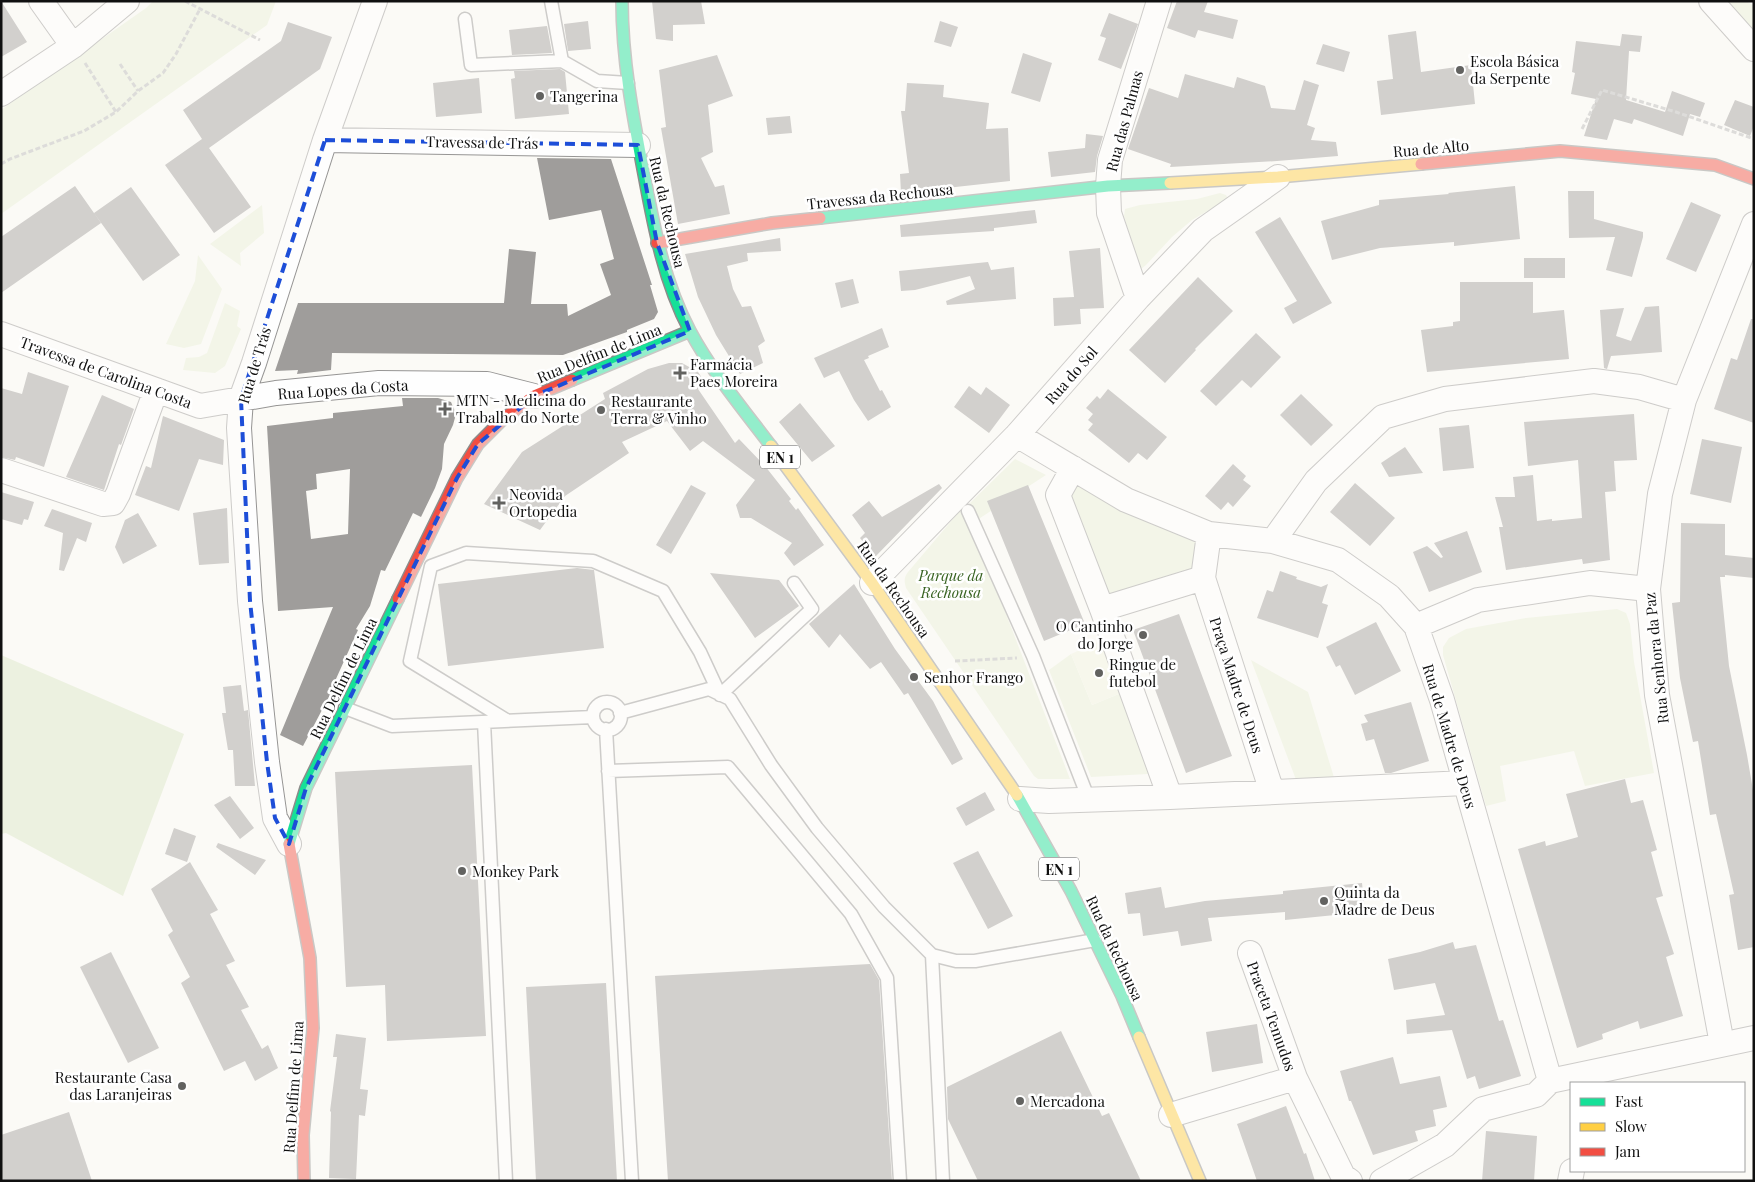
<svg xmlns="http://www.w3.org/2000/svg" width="1755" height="1182" font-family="'Playfair Display',serif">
<rect width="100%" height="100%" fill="#fbfaf6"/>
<!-- green -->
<path fill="#e8f0d7" d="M153,1H276L267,25L1,214V110L146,8Z
M1727,1H1746L1754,6V35Z
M1220,193L1226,195L1228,199L1192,220L1172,237L1146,265L1141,269L1139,268L1124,216L1125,209L1140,205L1197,199Z
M262,205L264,233L240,253L241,266L210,244Z
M198,255L222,289L201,344L184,348L166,344L195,281Z
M225,303L240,311L237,326L241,329L225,366L215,373L183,370L186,358L199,357L207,353Z
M1015,459L1046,475L974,522L968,505Z
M1073,474L1205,536L1200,575L1105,604L1062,493Z
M964,506L971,524L1070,779H1038L1034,776L906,588C904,581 904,577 908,572Z
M1617,609L1626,613L1630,624L1634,662L1654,773L1585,786L1574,751L1500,766L1506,801L1486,806L1443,655V647L1449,638L1466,629L1526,618Z
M1071,654L1092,705L1126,691L1149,772L1148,774L1091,777L1049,670Z
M1251,660L1308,692L1336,784L1298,785Z"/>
<!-- forest -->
<path fill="#dae7c6" d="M1,655L184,734L123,896L6,833L1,834Z"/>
<!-- pitch -->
<path fill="#f1f4e1" d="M1107,638L1126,691L1092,705L1071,654Z"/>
<!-- building -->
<path fill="#9f9d9b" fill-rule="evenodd" d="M1,1L27,42L1,57Z
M652,1H701L705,24L673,25V41L656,39Z
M1177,1H1208L1204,12L1238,20L1233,39L1198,30L1195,38L1167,28Z
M1109,13L1138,24L1121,69L1098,60L1106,38L1100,36Z
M588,21L591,49L568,51L564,24Z
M940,21L958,27L951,47L934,42Z
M288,22L332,37L320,69L209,148L251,207L214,233L165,165L202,139L183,110L281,41Z
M547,26L552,53L512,55L509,30Z
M1416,31L1421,72L1471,65L1475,104L1381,115L1377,81L1393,79L1388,35Z
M1622,34L1642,36L1640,52L1629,51L1626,100L1665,112L1672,91L1705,103L1700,117L1690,114L1683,136L1634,119L1632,124L1614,119L1607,140L1584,136L1596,99L1571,94L1575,73L1572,72L1576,41L1620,46Z
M1323,44L1350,52L1344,72L1316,64Z
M1023,53L1052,63L1040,102L1011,93Z
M717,55L733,96L708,105L713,152L701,158L715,187L724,185L730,214L678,224L661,128L666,127L659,70Z
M560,69L565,72L569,114L515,119L511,79L515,78L514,71Z
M1185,74L1234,88L1237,77L1265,86L1271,108L1295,110L1304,80L1319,85L1307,125L1315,128L1311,140L1336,142L1338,156L1277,161L1170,167L1171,164L1128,149L1149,88L1178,98Z
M479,78L482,113L436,117L433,83Z
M907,83L944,85L943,97L989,103L986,129L1008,128L1010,181L901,193L900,174L909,173L901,111H905Z
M1735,100L1754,107V126L1750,136L1724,125Z
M790,116L792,133L768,135L766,118Z
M1086,134L1103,136L1097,156L1095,172L1051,177L1048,152L1085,148Z
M537,158L611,159L652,285H650L658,312L654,319L627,330V332L563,355L332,353L331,370L297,374L298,370L275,371L298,303H504L509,249L536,252L531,304H567L568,316L611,295L600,264L614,259L601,210L549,220Z
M75,186L101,223L1,293V237Z
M1515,186L1520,239L1454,246V242L1380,248L1332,260L1321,221L1379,205V200L1449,194L1448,193Z
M131,187L180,255L143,281L94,213Z
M1568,191H1594V219L1643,232V237H1641H1643L1632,277L1606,270L1615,237L1569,238Z
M1691,202L1721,215L1696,272L1666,259Z
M1035,210L1037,223L994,228V231L901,237L900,225Z
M1280,217L1332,303L1293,324L1284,308L1297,301L1255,232Z
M780,238L781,251L747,253L748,261L727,266L733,289L742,307L751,306L765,341L758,346L763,363L740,374L716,335L698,297L685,254Z
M1100,248L1104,308L1080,309L1081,324L1054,326L1053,298L1074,297L1069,251Z
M1524,258H1565V278H1524Z
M988,262L991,270L1014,267L1016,299L947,305L946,301L975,289L970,276L915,290L901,291L899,271Z
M1198,277L1233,311L1195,349L1196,350L1165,383L1129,350Z
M853,279L859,303L841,308L835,283Z
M1460,282H1533V313L1564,310L1569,359L1427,372L1421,330L1453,326V322L1460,321Z
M1659,306L1662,352L1611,356L1607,369L1604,368L1600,310L1624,308L1616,336L1631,341L1645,307Z
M1751,319H1754V423L1714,409L1731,358L1737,360Z
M882,328L889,347L868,356L869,358L864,360L880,391L882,390L891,407L868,421L854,400L839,371L824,378L814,358Z
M1256,333L1281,357L1251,388L1242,380L1216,406L1200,391Z
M669,363H682L698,372L704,381L698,389L735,443L739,439L765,466L791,499L789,501L796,510L798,508L824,545L794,566L784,553L792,543L751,518H740L736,505L755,480L703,441L690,451L667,421L622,442L629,453L565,496L540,530L484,504L522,452L605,399L603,393L648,369Z
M28,372L69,386L44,467L16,457L15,460L1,457V388L22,394Z
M969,386L981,395L986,387L1010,405L989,433L954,407Z
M1108,389L1167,437L1147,460L1138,453L1129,463L1088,430L1093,424L1088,420L1093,414L1086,408L1097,396L1100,399Z
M1301,394L1333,425L1311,446L1280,415Z
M102,395L134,409L121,445L119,444L104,490L66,477Z
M402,398H438L451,402L456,414L453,425L444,444L442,469L435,488L421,517L413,513L385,571L381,570L370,606L356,629L358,630L331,690L332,691L303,746L280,735L333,607L278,611L267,426L333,418V413L403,406ZM350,469L348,534L311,539L306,491L317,489L316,474Z
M800,403L835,446L812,462L779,422Z
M1634,414L1637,460L1614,461L1616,491L1605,492L1610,560L1583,564L1582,559L1506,570L1499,527H1503L1495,497H1515L1513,477L1533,475L1537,521L1552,519V521L1582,518L1578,460L1528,466L1524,422Z
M163,416L224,440L223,465L199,459L179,511L135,495L146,466L151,468Z
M1469,425L1474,468L1443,471L1439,428Z
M1702,439L1742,447L1731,503L1690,494Z
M1405,447L1423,473L1389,477L1381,463Z
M1233,464L1246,476L1243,480L1251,486L1233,507L1228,502L1221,510L1205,496Z
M1355,483L1395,518L1370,546L1330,512Z
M939,484L942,488L875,557L860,538L865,533L852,515L869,501L882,517Z
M691,485L706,493L671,554L656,545Z
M1028,485L1085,624L1044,641L987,501Z
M1,492L34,502L28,520L24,519L22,525L1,519Z
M227,508L229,563L199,565L193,513Z
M52,509L92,523L86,542L77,538L64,571L59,570L63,533L44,526Z
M138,513L157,546L123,564L115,547L125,520Z
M1681,523L1725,524V555L1754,558V578L1725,575V577H1720L1729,666L1747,755L1754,796V947L1738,950L1729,895L1734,894L1716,814L1710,815L1698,741L1693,742L1680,678L1672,603L1680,602Z
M1467,531L1482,572L1429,592L1413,552L1427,546L1441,558L1443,557L1434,543Z
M577,568L594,570L604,648L448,666L438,584Z
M1280,571L1297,577L1296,579L1321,587L1328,584L1322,603L1328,605L1318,638L1257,618L1267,590L1273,592Z
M710,573L779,580L799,606L755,638Z
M854,584L895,649L933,701L963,759L952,765L908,693L904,695L881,662L870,669L840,634L829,648L809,624Z
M1179,614L1232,756L1186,773L1133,630Z
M1376,622L1401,671L1355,695L1340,665L1336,667L1326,647Z
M241,685L244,711L248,710L255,786H235L233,750H228L222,713H226L223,687Z
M1411,702L1429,761L1391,773H1385L1374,739L1366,741L1361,724L1368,722L1364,715Z
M472,765L486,1036L387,1041L385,985L346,987L335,772Z
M1625,779L1631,803L1643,800L1657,850L1651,852L1663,896L1656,898L1674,954L1666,957L1683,1016L1640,1029L1638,1021L1602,1034L1603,1039L1577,1048L1518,849L1545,841L1546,846L1578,837L1566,794Z
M985,792L995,810L966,826L956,808Z
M230,796L254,828L240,839L214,805Z
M174,828L196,836L187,862L165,854Z
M218,843L266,860L255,875L216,847Z
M978,851L1013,916L988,929L953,863Z
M190,862L218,910L210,914L235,961L226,965L249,1007L241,1010L262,1049L268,1045L278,1068L255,1081L245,1061L224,1071L181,983L190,977L168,935L173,931L151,889Z
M1362,883L1365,912L1285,920V912L1208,918L1212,941L1181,946L1178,931L1143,936L1140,913L1128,914L1125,893L1161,887L1165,908L1205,901L1283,894V891Z
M1453,942L1455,949L1476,945L1499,1021L1503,1020L1521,1076L1479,1089L1475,1076L1467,1079L1452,1030L1407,1034L1406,1020L1445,1015L1435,983L1394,990L1388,959L1420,952Z
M111,952L159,1048L128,1063L80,967Z
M870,964L879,980L892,1181H668L655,976Z
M606,983L617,1181H536L526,987Z
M1257,1024L1263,1063L1212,1072L1206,1032Z
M1061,1031L1102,1116L1109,1113L1141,1181H978L948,1119L947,1087Z
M336,1034L366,1038L360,1089L368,1090L365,1116L359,1115L356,1179L329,1178L331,1112L330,1111L337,1057H333Z
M1393,1057L1400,1084L1440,1076L1447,1107L1433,1110L1436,1126L1415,1131L1418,1141L1373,1155L1351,1101H1349L1340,1071Z
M1286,1106L1304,1154L1306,1153L1315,1181H1257L1237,1124Z
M69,1112L92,1181H1V1135Z
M1486,1131L1537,1136L1534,1181H1482Z"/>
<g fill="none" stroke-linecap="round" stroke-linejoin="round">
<!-- lane casing -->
<g stroke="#969594" stroke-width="15">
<path id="lane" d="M551,1L562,61L597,81L628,83
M465,19L471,65L562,61
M968,511L1033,656L1089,800
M593 716a14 14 0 1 1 28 0a14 14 0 1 1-28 0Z
M345,708L392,726L593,717
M620,713L709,689L730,699L771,765L817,828L884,907L932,955
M508,721L410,661L431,566L466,553L593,561L663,591L700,652L720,695L812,609L794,583
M484,722L506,1181
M606,729L632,1181
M608,771L728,767L851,914L887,978L900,1181
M943,1181L932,955L956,961H975L1095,940"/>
</g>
<!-- street casing -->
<g stroke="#969594" stroke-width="26">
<path id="street" d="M41,1L73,46
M1711,1L1754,49
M1,94L73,46L127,1
M325,140L638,145
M1138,298L1109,213L1108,186L1110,160L1159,1
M1,334L200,406L276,393L379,383L487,384L534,396
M1017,435L1126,500L1209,534L1273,541L1338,560L1389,596L1416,626L1442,700L1550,1081
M1073,468L1058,495L1102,609L1203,578
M1,470L103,504L113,503L118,494L156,390
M1209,534L1203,578L1272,792
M1273,541L1316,481L1383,417L1445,399L1594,381L1639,387L1684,400
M872,583L1017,435L1138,298L1203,230L1278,177
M1102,609L1170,797
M1416,626L1478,600L1590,583L1648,589
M1020,799L1049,801L1170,797L1465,783
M289,844L275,818L267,762L250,601L239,428L241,399L254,363L325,140L375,1
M1250,953L1295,1078L1343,1176L1350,1181
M1722,1044L1657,695L1648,589L1660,494L1684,400L1754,224
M1550,1081L1754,1038
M1171,1115L1295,1078
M1382,1181L1445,1145L1483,1109L1536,1095L1550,1081
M1570,1181L1572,1171"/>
</g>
<!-- fast casing -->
<g stroke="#8c8c8a" stroke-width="14">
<path id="fast" d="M622,1C622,59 633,117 644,174C654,228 664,282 690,331C712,372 743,409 771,446
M820,218L1108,186L1170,183
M572,380L690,331
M1017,795L1071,891L1122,996L1139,1037
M289,844L306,788L398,599"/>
</g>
<!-- slow casing -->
<g stroke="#8c8c8a" stroke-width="14">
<path id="slow" d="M1170,183L1278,177L1421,164
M771,446L872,583L1017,795
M1139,1037L1200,1181"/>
</g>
<!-- jam casing -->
<g stroke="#8c8c8a" stroke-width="14">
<path id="jam" d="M1421,164L1560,151L1715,165L1754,179
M657,243L772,223L820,218
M398,599L457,478L478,444L503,419L534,396L572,380
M289,844L310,958L313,1028L303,1135L304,1181"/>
</g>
<!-- path -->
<path stroke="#b9b9b8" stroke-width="3" stroke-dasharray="5 2.5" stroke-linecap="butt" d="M185,1L260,40
M85,63L116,112
M120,64L138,91
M1582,129L1602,90L1676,112L1754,139
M1,164L10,159L84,131L116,112L138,91L163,73L176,54L200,9
M955,661L1017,658"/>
<!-- lane -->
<use href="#lane" stroke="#fefefe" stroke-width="12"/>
<!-- street -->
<use href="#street" stroke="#fefefe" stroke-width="24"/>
<!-- fast -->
<use href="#fast" stroke="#16e098" stroke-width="11"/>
<!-- slow -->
<use href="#slow" stroke="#ffcf43" stroke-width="11"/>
<!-- jam -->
<use href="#jam" stroke="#f24e42" stroke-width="11"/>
</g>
<!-- marked area -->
<path d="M0 0H1755V1182H0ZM325,140L638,145L657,243L690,331L534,396L478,444L457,478L306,788L289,844L275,818L267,762L250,601L241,399Z" fill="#fbfaf6" fill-opacity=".55" fill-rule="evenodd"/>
<path fill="none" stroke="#1d4ed8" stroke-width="4" stroke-dasharray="10 6" stroke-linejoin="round" d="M325,140L638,145L657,243L690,331L534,396L478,444L457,478L306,788L289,844L275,818L267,762L250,601L241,399Z"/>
<!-- markers -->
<g fill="#626260" stroke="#fff" stroke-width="2">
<circle cx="1460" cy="70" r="5"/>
<circle cx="540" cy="96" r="5"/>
<path d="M677.5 365.5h5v5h5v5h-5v5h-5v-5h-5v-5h5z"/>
<path d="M442.5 401.5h5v5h5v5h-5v5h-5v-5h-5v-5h5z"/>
<circle cx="601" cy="410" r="5"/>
<path d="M496.5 495.5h5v5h5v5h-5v5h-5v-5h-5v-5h5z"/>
<circle cx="1143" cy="635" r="5"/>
<circle cx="1099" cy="673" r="5"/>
<circle cx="914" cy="677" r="5"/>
<circle cx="462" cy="871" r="5"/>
<circle cx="1324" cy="901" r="5"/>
<circle cx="182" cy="1086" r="5"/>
<circle cx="1020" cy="1101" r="5"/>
</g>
<g text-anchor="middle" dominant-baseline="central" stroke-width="5" stroke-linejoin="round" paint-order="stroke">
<!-- shield labels -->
<g fill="#fff" stroke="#585858" stroke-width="1">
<rect x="760" y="445.5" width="40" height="23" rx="4"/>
<rect x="1039" y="857.5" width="40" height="23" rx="4"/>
</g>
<g font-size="14" font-weight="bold" fill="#101010">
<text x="780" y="457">EN 1</text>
<text x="1059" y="869">EN 1</text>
</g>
<!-- poi labels -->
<g font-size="15" fill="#101010" stroke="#fff" text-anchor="start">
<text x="1470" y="61">Escola Básica<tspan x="1470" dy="17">da Serpente</tspan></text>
<text x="550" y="96">Tangerina</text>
<text x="690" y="364">Farmácia<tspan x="690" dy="17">Paes Moreira</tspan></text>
<text x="456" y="400">MTN - Medicina do<tspan x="456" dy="17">Trabalho do Norte</tspan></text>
<text x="611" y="401">Restaurante<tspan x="611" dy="17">Terra &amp; Vinho</tspan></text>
<text x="509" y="494">Neovida<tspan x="509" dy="17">Ortopedia</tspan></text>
<text x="1133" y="626" text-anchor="end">O Cantinho<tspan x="1133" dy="17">do Jorge</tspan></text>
<text x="1109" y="664">Ringue de<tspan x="1109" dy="17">futebol</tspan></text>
<text x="924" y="677">Senhor Frango</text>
<text x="472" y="871">Monkey Park</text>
<text x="1334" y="892">Quinta da<tspan x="1334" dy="17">Madre de Deus</tspan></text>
<text x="172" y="1077" text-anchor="end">Restaurante Casa<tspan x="172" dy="17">das Laranjeiras</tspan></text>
<text x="1030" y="1101">Mercadona</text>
</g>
<!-- street labels -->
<g font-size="15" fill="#101010" stroke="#fff">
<text transform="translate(1124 121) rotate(-75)">Rua das Palmas</text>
<text transform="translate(482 142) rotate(1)">Travessa de Trás</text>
<text transform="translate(1431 148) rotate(-5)">Rua de Alto</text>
<text transform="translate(880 196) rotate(-6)">Travessa da Rechousa</text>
<text transform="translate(668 212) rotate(77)">Rua da Rechousa</text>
<text transform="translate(599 353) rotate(-22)">Rua Delfim de Lima</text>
<text transform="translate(254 365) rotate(-73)">Rua de Trás</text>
<text transform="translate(106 372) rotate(20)">Travessa de Carolina Costa</text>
<text transform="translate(1071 375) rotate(-49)">Rua do Sol</text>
<text transform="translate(343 389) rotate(-4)">Rua Lopes da Costa</text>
<text transform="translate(894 589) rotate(55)">Rua da Rechousa</text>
<text transform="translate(1656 658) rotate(-96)">Rua Senhora da Paz</text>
<text transform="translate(343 678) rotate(-64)">Rua Delfim de Lima</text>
<text transform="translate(1237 685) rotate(72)">Praça Madre de Deus</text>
<text transform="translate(1450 736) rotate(73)">Rua de Madre de Deus</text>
<text transform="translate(1115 948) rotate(65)">Rua da Rechousa</text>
<text transform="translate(1272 1016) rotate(70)">Praceta Temudos</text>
<text transform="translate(293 1087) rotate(-86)">Rua Delfim de Lima</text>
</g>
<!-- park labels -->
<g font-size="15" font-style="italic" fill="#396423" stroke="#fff">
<text x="951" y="575">Parque da<tspan x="951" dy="17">Rechousa</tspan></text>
</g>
</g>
<!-- border -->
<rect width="1755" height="1182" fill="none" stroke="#101010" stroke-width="5"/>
<!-- legend -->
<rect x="1570" y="1082" width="175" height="90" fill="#ffffff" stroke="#9f9f9f"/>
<rect x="1580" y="1098" width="25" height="8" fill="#16e098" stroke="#9f9f9f"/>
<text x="1615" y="1107" font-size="15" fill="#101010">Fast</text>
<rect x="1580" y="1123" width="25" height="8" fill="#ffcf43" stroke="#9f9f9f"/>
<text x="1615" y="1132" font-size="15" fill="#101010">Slow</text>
<rect x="1580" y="1148" width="25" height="8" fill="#f24e42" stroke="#9f9f9f"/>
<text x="1615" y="1157" font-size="15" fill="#101010">Jam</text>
</svg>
